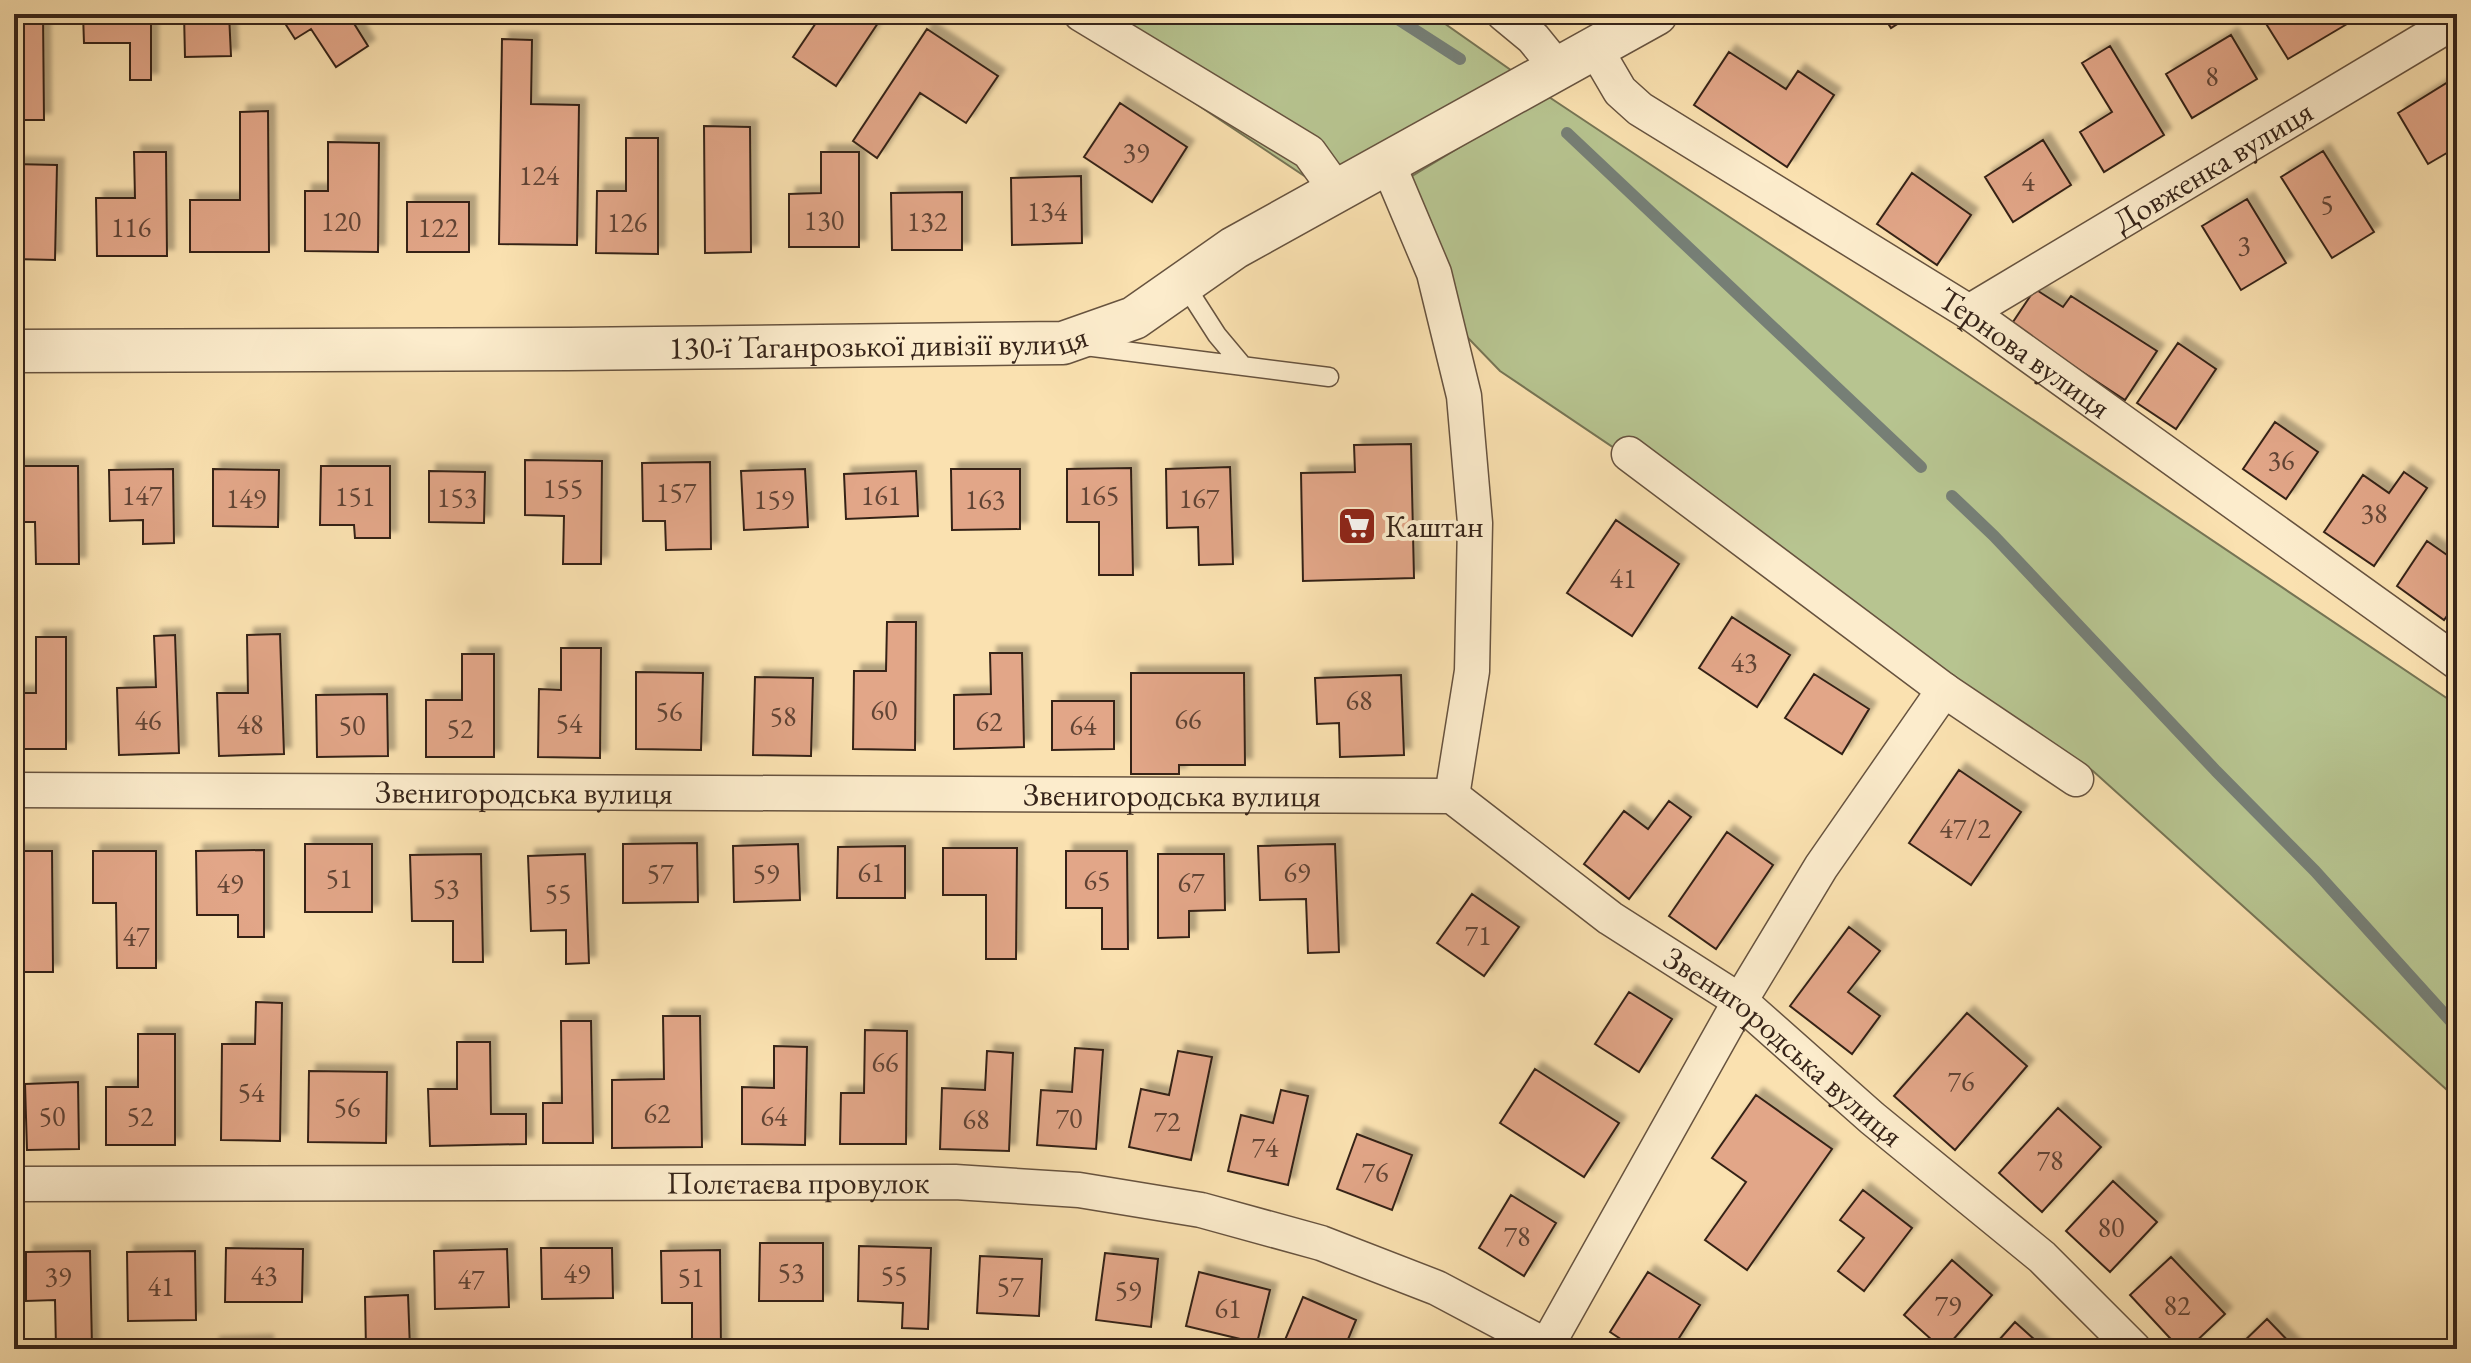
<svg xmlns="http://www.w3.org/2000/svg" width="2471" height="1363" font-family="'EB Garamond',serif">
<defs>
<filter id="shadow"><feDropShadow dx="7" dy="-7" stdDeviation="2" flood-color="#0004"/></filter>
</defs>
<rect width="100%" height="100%" fill="#fae1b0"/>
<filter id="stains"><feTurbulence type="fractalNoise" baseFrequency=".0025" numOctaves="4"/><feColorMatrix values="0 0 0 0 .2 0 0 0 0 .09 0 0 0 0 .02 0 0 0 .5 -.17"/></filter>
<radialGradient id="worn" r=".72"><stop offset=".6" stop-color="#630" stop-opacity="0"/><stop offset="1" stop-color="#630" stop-opacity=".3"/></radialGradient>
<!-- green -->
<path fill="#b7c490" stroke="#767454" stroke-width="2" d="M1061,14H1431L1525,80L1333,195Z
M1546,95L1922,345L2457,705V1099L2093,771L1500,371L1440,309L1394,187Z"/>
<g fill="none" stroke-linecap="round" stroke-linejoin="round">
<!-- stream -->
<path stroke="#767f76" stroke-width="12" d="M1390,14L1460,59
M1567,133L1921,467
M1952,496L1994,536L2216,771L2315,871L2457,1028"/>
</g>
<!-- building -->
<path fill="#e2a688" stroke="#362419" stroke-width="2" filter="url(#shadow)" d="M14,14H43L44,120H19L18,85H14Z
M83,14H151V80H130V43H84Z
M184,14H229L231,56L185,57Z
M279,14H348L368,46L336,67L311,29L295,39Z
M822,14H884L836,86L793,57Z
M1882,14H1913L1891,28Z
M2260,14H2341L2347,24L2288,59Z
M927,29L998,76L966,123L920,93L877,158L853,141Z
M2231,35L2257,79L2192,118L2166,74Z
M502,39L532,40L531,104L579,105L577,245L499,244Z
M2110,46L2164,135L2104,172L2080,132L2112,112L2082,63Z
M1729,52L1786,89L1798,71L1834,95L1787,167L1694,105Z
M2453,79L2457,86V147L2428,164L2398,113Z
M1120,103L1187,147L1152,202L1084,157Z
M268,111L269,252H190V200H240V112Z
M704,126L750,127L751,252L705,253Z
M626,138H658V254L596,253L597,191H626Z
M2043,140L2071,185L2013,222L1985,177Z
M328,142L379,143L378,252L305,251V191H328Z
M2323,151L2374,232L2332,258L2281,177Z
M134,152H166L167,256H97L96,198H135Z
M821,152H859V247H789V194L821,193Z
M14,164L57,165L55,260L14,259Z
M1912,173L1971,215L1937,265L1877,224Z
M1081,176L1082,243L1012,245L1011,178Z
M962,192V250H892L891,193Z
M2247,199L2286,263L2241,290L2202,226Z
M407,202H469V252H407Z
M2035,289L2063,307L2071,296L2157,351L2125,400L2011,325Z
M2178,343L2216,369L2176,429L2137,403Z
M2275,422L2318,452L2286,499L2243,469Z
M1411,444L1414,578L1303,581L1301,473L1355,472L1354,445Z
M525,460L602,461L601,564H563L564,516L525,515Z
M710,462L711,549L666,550L665,521H643L642,463Z
M14,466H78L79,564H36L35,522H14Z
M321,466H390V538H355L354,525H320Z
M1230,467L1233,564L1199,565L1198,527L1167,528L1166,469Z
M1131,468L1133,575H1099V522H1067V469Z
M173,469L174,543L143,544V520L110,521L109,470Z
M213,469L279,470L278,527L213,526Z
M805,469L808,527L744,530L741,471Z
M951,469H1020V529L952,530Z
M429,471L485,472L484,523L429,522Z
M916,471L918,516L846,519L844,474Z
M2404,472L2427,488L2374,566L2324,532L2363,475L2389,493Z
M1616,520L1679,564L1632,636L1567,593Z
M2427,541L2457,562V602L2444,620L2397,586Z
M1732,617L1790,655L1757,707L1699,668Z
M887,622H916L915,750L853,749L854,671H886Z
M280,634L284,754L219,756L217,693H248L247,635Z
M175,635L179,753L119,755L117,688L156,687L154,636Z
M36,637H66V749H14V693H36Z
M561,648H601L600,758L538,757L539,689L561,690Z
M990,653H1022L1024,747L954,749V695L991,694Z
M462,654H494V757H426V700H462Z
M636,672L703,673L701,750L636,749Z
M1131,673H1244L1245,765H1179V774H1131Z
M1814,674L1869,709L1842,754L1785,718Z
M1401,675L1404,755L1340,757L1339,723L1317,724L1315,678Z
M755,677L813,678L811,756L753,755Z
M387,694L388,756L317,757L316,695Z
M1052,701H1114V749L1052,750Z
M1959,770L2021,812L1971,885L1909,843Z
M1669,801L1691,817L1629,899L1584,864L1624,811L1648,829Z
M1727,832L1773,865L1716,949L1669,916Z
M697,843L698,902L623,903V844Z
M305,844H372V912H305Z
M798,844L800,900L734,902L733,846Z
M1335,844L1339,952L1308,953L1306,899L1260,900L1258,846Z
M905,846V898H837L838,847Z
M943,848H1017L1016,959H986V895H943Z
M264,850V937H238V915H197L196,851Z
M14,851H52L53,972H20V919H14Z
M93,851H156V968H117L116,903H93Z
M1066,851H1127L1128,949H1102V908H1066Z
M481,854L483,962H453V921H412L410,855Z
M585,854L589,963L566,964V930L531,931L528,856Z
M1158,854H1224L1225,910L1189,911V937L1158,938Z
M1472,894L1519,927L1484,976L1437,943Z
M1849,927L1880,951L1848,992L1880,1016L1852,1054L1790,1006Z
M1629,992L1672,1019L1639,1072L1595,1044Z
M256,1002L282,1003L280,1141L221,1140L222,1044H255Z
M1967,1013L2027,1066L1955,1150L1894,1096Z
M663,1016H700L702,1147L612,1148V1080L664,1079Z
M561,1021H591L593,1143H543V1103H562Z
M865,1030L907,1031L906,1144H840L841,1093H864Z
M138,1034H175V1145H106V1087H138Z
M457,1042H490L491,1114H526V1144L430,1146L428,1089H457Z
M774,1046L807,1047L805,1145L742,1144V1087L774,1088Z
M1075,1048L1103,1050L1096,1149L1037,1145L1041,1090L1072,1092Z
M987,1051L1013,1053L1009,1151L940,1149L942,1088L985,1090Z
M1178,1051L1212,1057L1191,1160L1129,1147L1141,1089L1169,1095Z
M1535,1069L1619,1123L1584,1177L1500,1123Z
M309,1071L387,1072L386,1143L308,1142Z
M78,1082L79,1149L27,1150L25,1084Z
M1281,1090L1308,1096L1288,1185L1228,1171L1241,1115L1273,1123Z
M1756,1095L1832,1149L1747,1270L1705,1240L1746,1182L1712,1158Z
M2058,1108L2101,1147L2042,1212L1999,1173Z
M1357,1134L1412,1155L1392,1210L1337,1189Z
M2113,1181L2157,1222L2110,1272L2066,1231Z
M1863,1190L1912,1228L1864,1291L1838,1271L1864,1238L1840,1220Z
M1511,1195L1556,1223L1524,1276L1479,1248Z
M760,1243H823V1301H759Z
M859,1246L931,1248L928,1329L902,1328L903,1303L858,1301Z
M226,1248L303,1249L302,1302H225Z
M541,1248H612L613,1298L542,1299Z
M507,1249L509,1307L435,1309L434,1251Z
M720,1250L721,1349H692V1303H662L661,1251Z
M90,1251L92,1347H56L55,1300L26,1301V1252Z
M195,1251L196,1320L128,1321L127,1252Z
M1105,1253L1158,1259L1151,1327L1096,1320Z
M980,1256L1042,1259L1039,1316L977,1313Z
M2171,1257L2225,1314L2188,1349H2180L2130,1295Z
M1952,1260L1992,1295L1945,1349H1942L1904,1315Z
M1199,1272L1270,1290L1257,1343L1186,1326Z
M1648,1272L1700,1305L1672,1349H1636L1610,1332Z
M408,1295L410,1349H366L365,1297Z
M1303,1297L1356,1320L1344,1349L1282,1347Z
M2267,1319L2296,1349H2236Z
M2015,1322L2045,1349H1991Z
M266,1342V1349H213V1344Z"/>
<g fill="none" stroke-linecap="round" stroke-linejoin="round">
<!-- service casing -->
<g stroke="#67533f" stroke-width="21">
<path id="service" d="M1183,282L1217,335L1243,366
M1085,346L1329,377"/>
</g>
<!-- minor casing -->
<g stroke="#67533f" stroke-width="37">
<g id="minor">
<path d="M1081,14L1309,152L1337,191"/>
<path d="M1504,14L1533,38L1559,70"/>
<path id="s1" d="M1596,50L1620,91L1640,109L1969,312L2457,662"/>
<path d="M1388,164L1434,273L1464,396L1475,523L1472,671L1452,796"/>
<path id="s2" d="M1969,312L2457,20"/>
<path d="M1629,454L1944,690L2076,779"/>
<path id="s3" d="M14,790L1452,796L1610,918L1740,1001L1872,1118L2042,1257L2134,1349"/>
<path id="s4" d="M14,1184L955,1182L1079,1190L1201,1210L1321,1243L1437,1288L1552,1349"/>
<path d="M1545,1349L1740,1001L1821,867L1944,690"/>
</g>
</g>
<!-- tertiary casing -->
<g stroke="#67533f" stroke-width="45">
<g id="tertiary">
<path id="s5" d="M14,351L569,349L1063,343L1134,318L1234,248L1656,14"/>
</g>
</g>
<!-- service -->
<use href="#service" stroke="#fceccc" stroke-width="18"/>
<!-- minor -->
<use href="#minor" stroke="#fceccc" stroke-width="34"/>
<!-- tertiary -->
<use href="#tertiary" stroke="#fceccc" stroke-width="42"/>
</g>
<!-- icons -->
<defs>
<g id="supermarket-square" transform="scale(2)"><rect x="-9" y="-9" width="18" height="18" rx="4" fill="#8f2418" stroke="#fceccc"/><path d="M-6-5.5h2.5l.6 2H6L4.5 2H-2.5L-4.4-4H-6ZM-1.5 3.2a1.3 1.3 0 1 0 .1 0ZM3 3.2a1.3 1.3 0 1 0 .1 0Z" fill="#fff"/></g>
</defs>
<g fill-rule="evenodd">
<use href="#supermarket-square" x="1357" y="526"/>
</g>
<g text-anchor="middle" dominant-baseline="central" stroke-width="8" stroke-linejoin="round" paint-order="stroke">
<!-- number labels -->
<g font-size="28" fill="#614435">
<text x="2212" y="76">8</text>
<text x="1136" y="152">39</text>
<text x="539" y="175">124</text>
<text x="2028" y="181">4</text>
<text x="2327" y="204">5</text>
<text x="1047" y="211">134</text>
<text x="824" y="220">130</text>
<text x="341" y="221">120</text>
<text x="927" y="221">132</text>
<text x="627" y="222">126</text>
<text x="131" y="227">116</text>
<text x="438" y="227">122</text>
<text x="2244" y="245">3</text>
<text x="2281" y="460">36</text>
<text x="563" y="488">155</text>
<text x="676" y="492">157</text>
<text x="142" y="495">147</text>
<text x="881" y="495">161</text>
<text x="1099" y="495">165</text>
<text x="355" y="496">151</text>
<text x="457" y="497">153</text>
<text x="246" y="498">149</text>
<text x="1199" y="498">167</text>
<text x="774" y="499">159</text>
<text x="985" y="499">163</text>
<text x="2374" y="513">38</text>
<text x="1623" y="578">41</text>
<text x="1744" y="662">43</text>
<text x="1359" y="700">68</text>
<text x="884" y="710">60</text>
<text x="669" y="711">56</text>
<text x="783" y="716">58</text>
<text x="1188" y="719">66</text>
<text x="148" y="720">46</text>
<text x="989" y="721">62</text>
<text x="569" y="723">54</text>
<text x="250" y="724">48</text>
<text x="352" y="725">50</text>
<text x="1083" y="725">64</text>
<text x="460" y="728">52</text>
<text x="1965" y="828">47/2</text>
<text x="871" y="872">61</text>
<text x="1297" y="872">69</text>
<text x="660" y="873">57</text>
<text x="766" y="873">59</text>
<text x="339" y="878">51</text>
<text x="1097" y="880">65</text>
<text x="1191" y="882">67</text>
<text x="230" y="883">49</text>
<text x="446" y="888">53</text>
<text x="558" y="893">55</text>
<text x="1478" y="935">71</text>
<text x="136" y="936">47</text>
<text x="885" y="1062">66</text>
<text x="1961" y="1081">76</text>
<text x="251" y="1092">54</text>
<text x="347" y="1107">56</text>
<text x="657" y="1113">62</text>
<text x="52" y="1116">50</text>
<text x="140" y="1116">52</text>
<text x="774" y="1116">64</text>
<text x="1069" y="1118">70</text>
<text x="976" y="1119">68</text>
<text x="1167" y="1121">72</text>
<text x="1265" y="1147">74</text>
<text x="2050" y="1160">78</text>
<text x="1375" y="1172">76</text>
<text x="2111" y="1227">80</text>
<text x="1517" y="1236">78</text>
<text x="791" y="1272">53</text>
<text x="577" y="1273">49</text>
<text x="264" y="1275">43</text>
<text x="894" y="1275">55</text>
<text x="58" y="1276">39</text>
<text x="691" y="1277">51</text>
<text x="471" y="1279">47</text>
<text x="161" y="1286">41</text>
<text x="1010" y="1286">57</text>
<text x="1128" y="1290">59</text>
<text x="1948" y="1305">79</text>
<text x="2177" y="1305">82</text>
<text x="1228" y="1308">61</text>
</g>
<!-- street labels -->
<g font-size="32" fill="#362419" stroke="#fceccc">
<text stroke="none"><textPath href="#s2" startOffset="284">Довженка вулиця</textPath></text>
<text stroke="none"><textPath href="#s5" startOffset="864">130-ї Таганрозької дивізії вулиця</textPath></text>
<text stroke="none"><textPath href="#s1" startOffset="530">Тернова вулиця</textPath></text>
<text stroke="none"><textPath href="#s3" startOffset="510">Звенигородська вулиця</textPath></text>
<text stroke="none"><textPath href="#s3" startOffset="1158">Звенигородська вулиця</textPath></text>
<text stroke="none"><textPath href="#s3" startOffset="1854">Звенигородська вулиця</textPath></text>
<text stroke="none"><textPath href="#s4" startOffset="784">Полєтаєва провулок</textPath></text>
</g>
<!-- poi labels -->
<g font-size="32" fill="#362419" stroke="#fceccc" text-anchor="start">
<text x="1385" y="526">Каштан</text>
</g>
</g>
<!-- margin -->
<rect width="2471" height="1363" fill="none" stroke="#fae1b0" stroke-width="48"/>
<rect x="16" y="16" width="2439" height="1331" fill="none" stroke="#362419" stroke-width="4"/>
<rect x="24" y="24" width="2423" height="1315" fill="none" stroke="#362419" stroke-width="2"/>
<rect width="100%" height="100%" filter="url(#stains)"/>
<rect width="100%" height="100%" fill="url(#worn)"/>
</svg>
